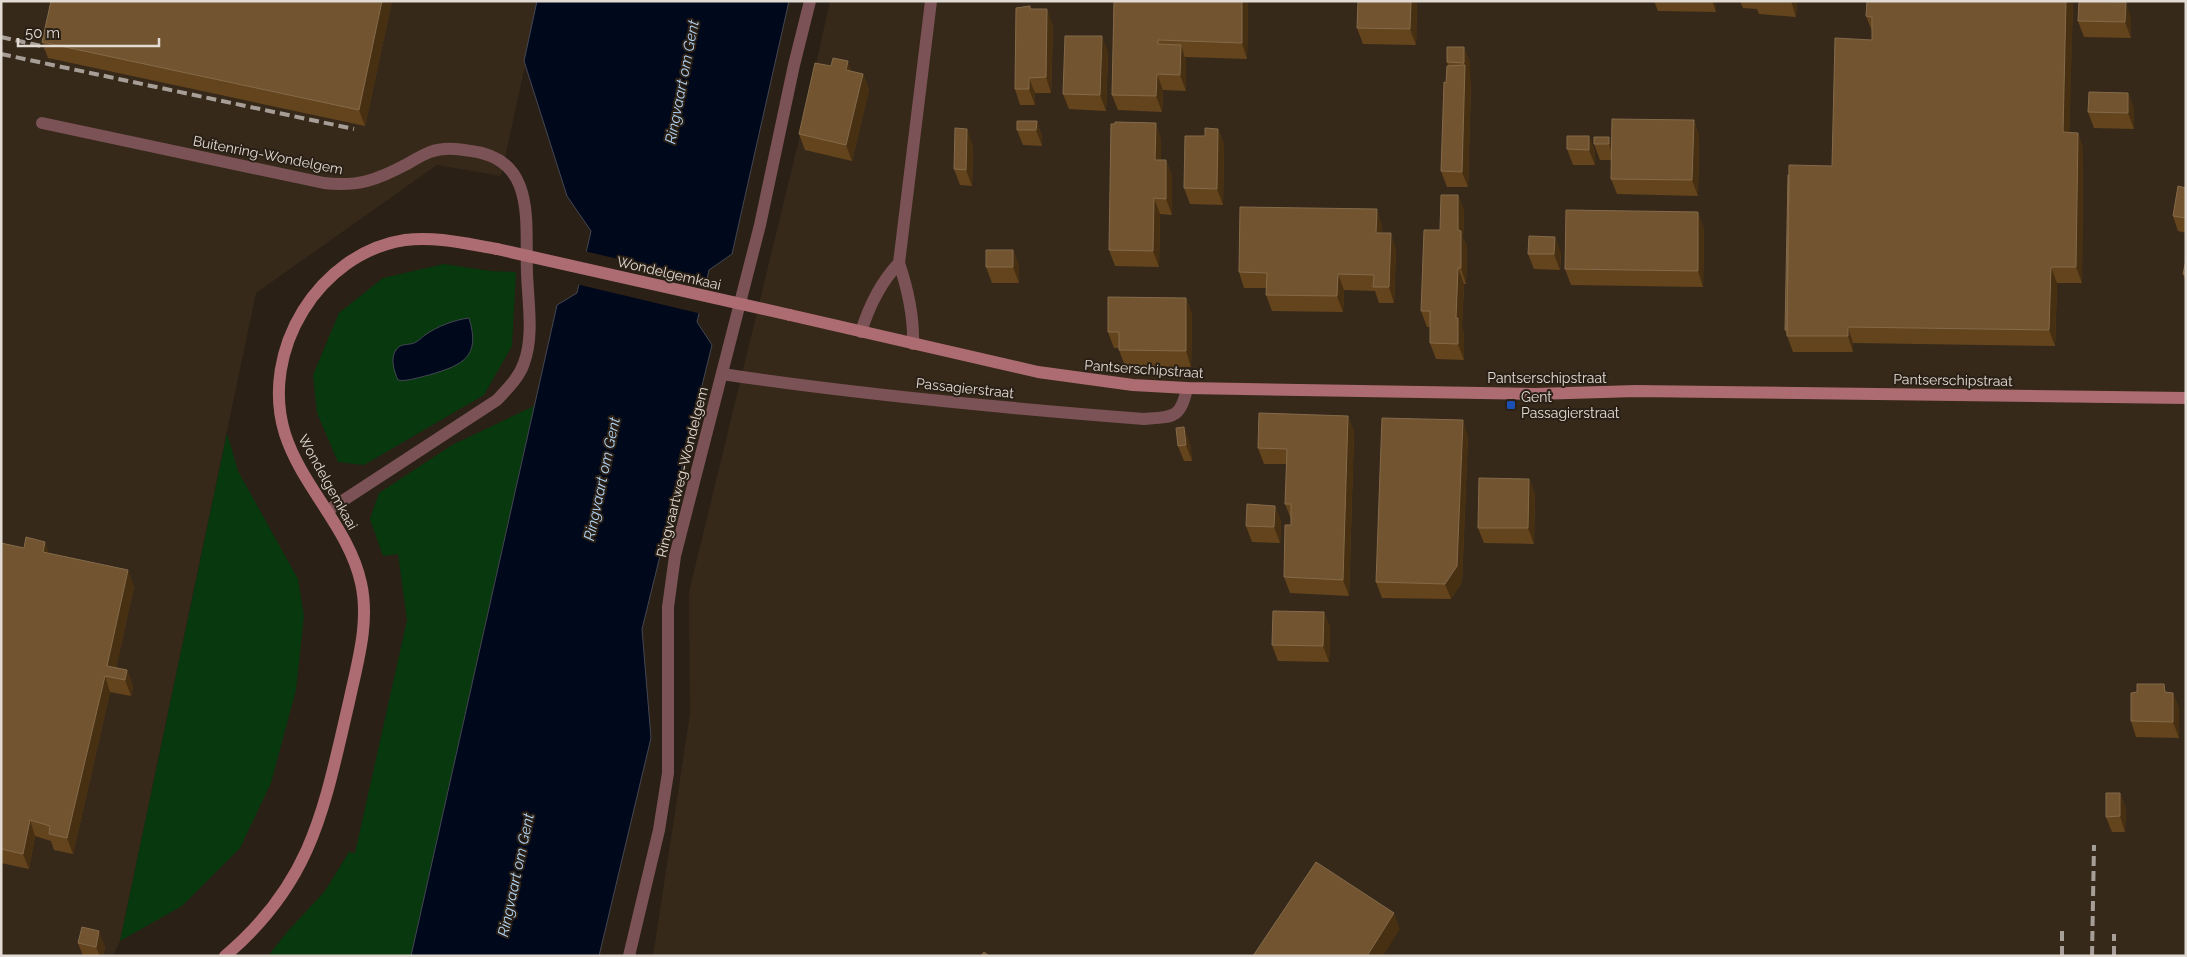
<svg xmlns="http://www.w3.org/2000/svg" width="2187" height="957" font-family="Raleway,sans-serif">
<rect width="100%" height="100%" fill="#2a2016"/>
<!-- built -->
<path fill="#36291a" d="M1,1H539L501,176L437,165L256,293L120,941L113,956H1Z
M830,1H2186V956H653L690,714L689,592L803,123Z"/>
<!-- green -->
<path fill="#08380e" d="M444,264L491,271L516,272L512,346L484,395L364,465L338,462L317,413L313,375L339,313L383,278Z
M534,406L411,956H268L287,932L325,891L349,852L355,853L407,620L398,554L383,556L370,519L379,493L452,445Z
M227,433L238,471L298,579L304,616L296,690L271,783L240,848L182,906L120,941Z"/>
<!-- water -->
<path fill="#00081b" stroke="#444752" d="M537,1H789L732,254L709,270L697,322L712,345L642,629L651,738L599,956H411L557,305L577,293L591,231L567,196L524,61Z
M469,318C481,357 463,365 429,375C420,377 406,382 398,380C394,371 390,359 396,350C401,342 410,346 416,342C420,340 422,337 425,335C438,326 454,320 469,318Z"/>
<!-- pier -->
<path fill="#2a2016" d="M584,251L709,280L702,314L576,284Z"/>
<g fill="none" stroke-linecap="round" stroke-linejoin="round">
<!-- minor -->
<path stroke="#7b5255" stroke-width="12" d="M42,123L324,183C358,187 377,180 407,164C414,160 422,155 430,152C444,147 457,149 471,151C537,159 525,223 527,273C528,302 534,336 524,363C519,378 507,389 497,400L327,511
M861,332C869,306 880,283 899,263
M913,344C914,316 908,290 899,263L931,1
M722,374C862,395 1003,408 1144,419C1172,417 1181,419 1187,388
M629,956L659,830L668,773V607L675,556L760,225L794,65L810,1"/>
<!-- secondary -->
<path stroke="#ad6c71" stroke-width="12" d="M790,315L1038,372L1133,385L1187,388L1535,394L1636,391L2186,398
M225,956C313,882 324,808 349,702C357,664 370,623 361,583C349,528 302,487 285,434C259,351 319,253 405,240C436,236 467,244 497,249"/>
<!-- rail -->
<path stroke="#a79f97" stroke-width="4" stroke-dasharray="10 5" stroke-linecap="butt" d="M1,37L50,48
M1,54L354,129
M2062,956V926
M2092,956L2094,845
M2114,956V934"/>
<!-- secondary-bridge -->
<path stroke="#ad6c71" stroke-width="12" d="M497,249L790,315"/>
</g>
<!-- wall -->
<path fill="#64441d" d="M51,1H392L365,126L48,58L42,42Z
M1114,1H1248L1247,59L1185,57L1186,61V91L1163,90L1162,112L1118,110L1112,95Z
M1358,1H1417L1416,45L1363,44L1357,28Z
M1654,1H1716V12L1658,11Z
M1740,1H1797L1796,17L1759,14L1757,9L1743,8Z
M2073,1L2069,133H2078L2083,149L2082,283H2057L2055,346L1853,343V352H1793L1785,330L1832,166L1872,40V31L1866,16L1971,2Z
M1030,6L1031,9L1053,25L1051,93H1035V105H1020L1015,89Z
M2131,18V38L2084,37L2078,21Z
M1464,47L1470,63V78L1471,81L1468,187H1447L1441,171L1448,66L1447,62Z
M1108,52L1106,111L1069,109L1063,94Z
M851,71L863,74L869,90L852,161L805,150L799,134Z
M2128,93L2134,109V129L2094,128L2088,112Z
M1694,120L1699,136L1698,196L1617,194L1611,179V160H1600L1594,144V137L1612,145Z
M1037,121L1042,137V146L1023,145L1017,130Z
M1218,129L1224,145L1223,205L1190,204L1184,188L1205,136Z
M1589,136L1595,152V165H1573L1567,149Z
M1161,139V160H1166L1172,176V215L1160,214L1159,267L1115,266L1109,250Z
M973,145L972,186L960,185L954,169Z
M2186,188V233L2178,231L2173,216Z
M1458,195L1464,211L1463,238L1467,246L1466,284H1464L1462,327L1464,334V360L1436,359L1430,343V327H1427L1421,311L1440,230Z
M1382,225V233L1396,249L1394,303H1379L1375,291L1344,290L1343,312L1272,311L1266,295V288H1244L1239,272Z
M1704,228L1703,287L1571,285L1565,269Z
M1013,250L1019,266V283H992L986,267Z
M1561,253L1560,270L1534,269L1528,254Z
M2186,260V282L2183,274Z
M1186,298L1192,314L1191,367L1125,366L1119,350V348H1114L1108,332Z
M1348,416L1354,432L1349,596L1290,593L1284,577L1291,525V519L1285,504L1287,464H1264L1258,448Z
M1468,436L1462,582L1451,599L1382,598L1376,582Z
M1190,443L1192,461H1184L1178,446Z
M1529,479L1535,494L1534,544L1484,543L1478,528Z
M1275,506L1281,522L1280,543L1252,542L1246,526Z
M1,543L49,553L134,586L116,668L127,670L133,686L131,696L110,692L73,854L54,850L51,841L35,836L29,869L1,863Z
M1324,612L1330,628L1329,662L1278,661L1272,645Z
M2167,692L2173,693L2179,709V738L2136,737L2131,721Z
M2120,793L2126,809L2125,832H2112L2106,817Z
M78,943L105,946L103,956H83Z"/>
<!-- shaded-wall -->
<path fill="#472f12" d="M382,1H392L365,126L359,110Z
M1242,1H1248L1247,59L1242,43Z
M1411,1H1417L1416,45L1410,29Z
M1712,1H1716V12Z
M1791,1H1797L1796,17Z
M2066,1H2073L2069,148L2063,132Z
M2126,2L2131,18V38L2125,22Z
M1047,9L1053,25L1051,93L1046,77Z
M1102,36L1108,52L1106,111L1100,95Z
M1181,45L1186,61V91L1180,75Z
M1464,47L1470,63V78L1471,81L1468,187L1462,172L1465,66L1464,63Z
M848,61L853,77L846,70Z
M863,74L869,90L852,161L846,145Z
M1157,74L1163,90L1162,112L1156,96Z
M1029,78L1035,93V105L1029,89Z
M2128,93L2134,109V129L2128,113Z
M1694,120L1699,136L1698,196L1692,180Z
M1037,121L1042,137V146L1036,130Z
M1156,123L1161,139V176L1155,160Z
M967,129L973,145L972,186L966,170Z
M1218,129L1224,145L1223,205L1217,189Z
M2078,133L2083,149L2082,283L2076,267Z
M1589,136L1595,152V165L1589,150Z
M1609,137L1615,153L1614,160L1609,144Z
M1166,160L1172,176V215L1166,199Z
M1458,195L1464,211L1463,238L1467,246L1466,284L1461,268L1458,230Z
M1154,198L1160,214L1159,267L1153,251Z
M1377,209L1382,225V249L1376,233Z
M1698,212L1704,228L1703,287L1698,271Z
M1391,233L1396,249L1394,303L1389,287Z
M1555,237L1561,253L1560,270L1554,254Z
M1013,250L1019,266V283L1013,267Z
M2051,267L2057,283L2055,346L2049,330Z
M1458,268L1464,284L1462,327L1464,334V360L1458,344L1456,318Z
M1338,274L1344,290L1343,312L1337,296Z
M1186,298L1192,314L1191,367L1186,351Z
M1848,327L1853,343V352L1848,336Z
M1348,416L1354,432L1349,596L1343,580Z
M1463,420L1468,436L1462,582L1451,599L1445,584Z
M1184,427L1190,443L1192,461L1186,445Z
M1529,479L1535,494L1534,544L1528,528Z
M1275,506L1281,522L1280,543L1274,527Z
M45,542L51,558L43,552Z
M128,570L134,586L114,678L107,666Z
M1324,612L1330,628L1329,662L1323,646Z
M127,670L133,686L131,696L125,680Z
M105,676L110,692L73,854L67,838Z
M2173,693L2179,709V738L2173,722Z
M2120,793L2126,809L2125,832L2120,816Z
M30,820L35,836L29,869L23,854Z
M1394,913L1400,929L1383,956H1367Z
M99,931L105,946L103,956H100L96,947Z"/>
<!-- building -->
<path fill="#725530" stroke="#846a4a" d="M51,1H382L359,110L42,42Z
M1114,1H1242V43L1158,40V44L1181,45L1180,75L1157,74L1156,96L1112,95Z
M1358,1H1411L1410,29L1357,28Z
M1867,1H2066L2063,132L2078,133L2076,267H2051L2049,330L1848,327V336H1787L1789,165L1832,166L1835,38L1872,40V17L1866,16Z
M2079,1L2126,2L2125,22L2078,21Z
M1030,6V9H1047L1046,77L1029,78V89H1015L1016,8Z
M1065,36H1102L1100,95L1063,94Z
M1447,47H1464V63L1447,62Z
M833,58L848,61L846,70L863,74L846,145L799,134L815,63L831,66Z
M1465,65L1462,172L1441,171L1444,82L1446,83L1447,66Z
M2089,92L2128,93V113L2088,112Z
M1612,119L1694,120L1692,180L1611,179Z
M1017,121H1037L1036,130H1017Z
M1115,122L1156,123L1155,160H1166V199L1154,198L1153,251L1109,250L1111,124H1115Z
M955,128L967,129L966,170L954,169Z
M1205,128L1218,129L1217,189L1184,188L1185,136H1205Z
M1567,136H1589V150L1567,149Z
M1594,137H1609V144H1594Z
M1788,175H1789L1787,330H1785Z
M2178,186L2186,188V218L2173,216Z
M1441,195H1458V230L1461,231V268H1458L1456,318H1458V344L1430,343V311H1421L1424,230H1440Z
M1240,207L1377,209L1376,233H1391L1389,287H1373L1374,275L1338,274L1337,296L1266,295L1267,273L1239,272Z
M1566,210L1698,212V271L1565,269Z
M1529,236L1555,237L1554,254H1528Z
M986,250H1013V267H986Z
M2186,260V275L2183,274Z
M1108,297L1186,298V351L1119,350V332H1108Z
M1259,413L1348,416L1343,580L1284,577L1285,525H1291V504H1285L1287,449L1258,448Z
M1382,418L1463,420L1457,566L1445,584L1376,582Z
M1184,427L1186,445L1178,446L1176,428Z
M1479,478L1529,479L1528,528H1478Z
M1247,504L1275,506L1274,527L1246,526Z
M26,537L45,542L43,552L128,570L107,666L127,670L125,680L105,676L67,838L49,834L50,826L30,820L23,854L1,849V543L24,548Z
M1273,611L1324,612L1323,646L1272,645Z
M2137,684H2164L2165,692L2173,693V722L2131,721V693L2137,692Z
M2106,793H2120V816L2106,817Z
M1316,862L1394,913L1367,956H1253Z
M82,927L99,931L96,947L78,943Z
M984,952L989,956H981Z"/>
<!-- markers -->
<rect fill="#1a4fb4" stroke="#2a2016" stroke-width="2" x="1506" y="400" width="10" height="10" rx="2.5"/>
<g text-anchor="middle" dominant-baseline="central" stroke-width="4" stroke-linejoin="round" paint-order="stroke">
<!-- street labels -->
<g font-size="14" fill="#e2dbd4" stroke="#2a2016">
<text transform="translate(268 155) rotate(11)">Buitenring-Wondelgem</text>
<text transform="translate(669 273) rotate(13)">Wondelgemkaai</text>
<text transform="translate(1144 369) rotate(4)">Pantserschipstraat</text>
<text x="1547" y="378">Pantserschipstraat</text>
<text transform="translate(1953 380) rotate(1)">Pantserschipstraat</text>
<text transform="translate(965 388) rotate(6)">Passagierstraat</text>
<text transform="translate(682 472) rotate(-76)">Ringvaartweg-Wondelgem</text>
<text transform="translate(328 482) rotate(61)">Wondelgemkaai</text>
</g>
<!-- poi labels -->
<g font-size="14" fill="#e2dbd4" stroke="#2a2016" text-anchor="start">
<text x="1521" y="397">Gent<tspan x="1521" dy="16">Passagierstraat</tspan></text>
</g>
<!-- water labels -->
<g font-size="15" font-style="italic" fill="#b0d3f5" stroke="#2a2016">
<text transform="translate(682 82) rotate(-79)">Ringvaart om Gent</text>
<text transform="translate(602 479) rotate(-78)">Ringvaart om Gent</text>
<text transform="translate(516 875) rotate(-78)">Ringvaart om Gent</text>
</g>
</g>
<!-- border -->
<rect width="2187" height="957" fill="none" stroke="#e2dbd4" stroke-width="5"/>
<!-- scale -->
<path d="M18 38v8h141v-8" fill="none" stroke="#e2dbd4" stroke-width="2.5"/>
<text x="25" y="38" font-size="15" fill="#e2dbd4" stroke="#2a2016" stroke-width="4" paint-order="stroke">50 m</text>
</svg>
